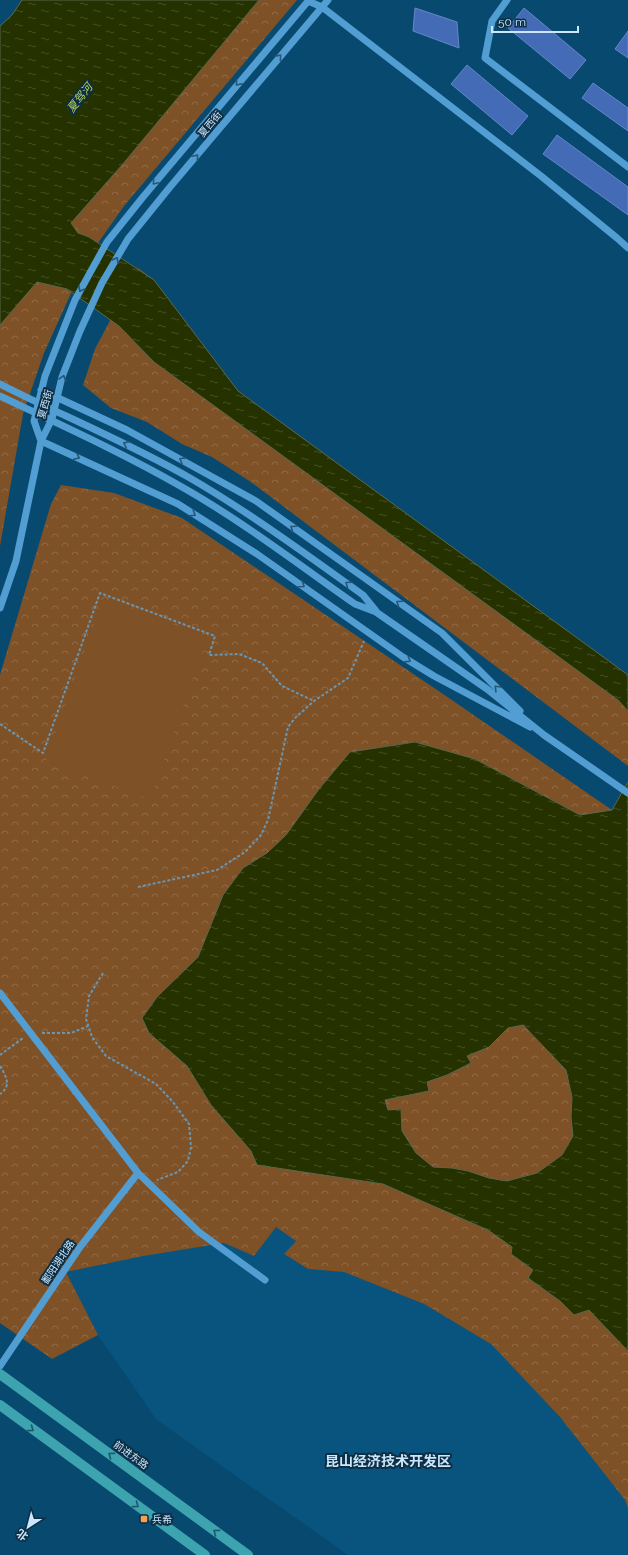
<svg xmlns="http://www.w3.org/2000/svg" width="628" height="1555" font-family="Raleway,'Noto Sans SC',sans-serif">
<defs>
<pattern id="park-crowns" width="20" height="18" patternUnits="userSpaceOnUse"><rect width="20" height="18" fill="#7f5126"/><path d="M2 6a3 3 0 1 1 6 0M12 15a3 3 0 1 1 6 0" fill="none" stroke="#906a46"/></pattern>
<pattern id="water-ripples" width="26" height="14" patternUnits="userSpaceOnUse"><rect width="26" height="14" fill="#263100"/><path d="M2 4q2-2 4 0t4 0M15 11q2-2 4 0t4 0" fill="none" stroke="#444f26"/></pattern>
</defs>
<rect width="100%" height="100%" fill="#084a6f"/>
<!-- built -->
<path fill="#09547e" d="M276,1227L296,1241L284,1254L307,1269L344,1272L424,1304L491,1344L560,1417L625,1500L628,1509V1555H348L157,1420L98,1335L66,1272L151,1254L224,1243L254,1256Z"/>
<!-- park -->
<path fill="url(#park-crowns)" d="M22,0H297L124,206L86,260L44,353L23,414L0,546V26L12,15Z
M138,268L154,280L238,391L628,675V766L251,482L212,457L182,444L147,422L111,408L83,385L95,349Z
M61,485L114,493L182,518L446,696L628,821V1509L625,1500L560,1417L491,1344L424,1304L344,1272L308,1269L284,1254L296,1241L276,1227L254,1256L224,1243L143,1256L66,1272L98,1335L52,1359L0,1323V675L51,504Z"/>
<!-- garden -->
<path fill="#7f5126" d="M103,599L208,637L150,799L46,761Z"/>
<!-- water -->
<path fill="url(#water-ripples)" stroke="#57684c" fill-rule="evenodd" d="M22,0H259L122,165L71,223L78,233L89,237L154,280L238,391L628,675V711L618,700L154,362L119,326L67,289L37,282L0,325V26L12,15Z
M415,742L475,759L580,815L612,810L628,782V1351L589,1310L574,1315L560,1301L528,1278L533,1270L511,1254L512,1247L488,1230L383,1184L257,1165L251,1151L211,1105L187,1066L149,1033L142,1018L157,997L198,957L223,895L243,868L267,853L286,835L319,789L350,752ZM523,1025L566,1070L572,1097L571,1117L573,1136L562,1155L537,1173L507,1181L489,1178L468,1171L452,1168L433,1167L416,1153L402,1131L401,1109L388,1110L385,1100L429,1091L427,1082L447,1075L471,1063L467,1056L489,1047L508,1028Z"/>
<!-- building -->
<path fill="#446cb6" stroke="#6287c9" d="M415,8L457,22L459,48L413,31Z
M524,8L586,60L570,79L508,28Z
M628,31V58L615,49Z
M467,65L528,116L512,135L451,84Z
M593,83L628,108V131L582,98Z
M557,135L628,187V215L543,154Z"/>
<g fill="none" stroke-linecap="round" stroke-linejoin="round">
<!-- path -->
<path stroke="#6897b5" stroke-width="2" stroke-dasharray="3 2" stroke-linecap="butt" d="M0,724L43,753L100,593L215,636L209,655L239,654L262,663L282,686L314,701
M138,887L217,870L245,852L261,835L268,820L288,727L295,718L314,701L348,678L364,641
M103,973L89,996L86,1019L92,1037L106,1056L156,1084L173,1102L189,1124L191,1147L188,1161L178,1172L157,1180
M42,1033H71L88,1026
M0,1055L23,1038
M0,1066C6,1076 12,1086 0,1094"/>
<!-- minor -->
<path stroke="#529ed3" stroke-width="7" d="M507,0L492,21L485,58L628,167
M308,1L322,7L541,176L617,238L628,248
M0,384C63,416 129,443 190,478C250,513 306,554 363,595L376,611
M41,390L127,430L256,501L442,633L520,711
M0,396C61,425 123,453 182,487C242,521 298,564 355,604L376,612L487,689L544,735L628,793
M41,441L178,504L257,554L403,657L434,676L530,727
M41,441L34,421L45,376L75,300L107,242L143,197L309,0
M0,608L16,561L41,441L52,419L62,377L80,331L102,283L128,239L170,187L328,0
M0,993L138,1173L199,1232L265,1280
M0,1366L80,1247L138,1173"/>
<!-- major -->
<path stroke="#3da4af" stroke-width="10" d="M0,1374L248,1555
M0,1405L205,1555"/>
</g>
<!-- one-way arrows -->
<defs><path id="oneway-chevron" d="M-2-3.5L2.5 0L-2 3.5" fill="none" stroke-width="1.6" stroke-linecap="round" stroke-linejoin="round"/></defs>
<g stroke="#265576">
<use href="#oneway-chevron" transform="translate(279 57) rotate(-50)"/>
<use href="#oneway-chevron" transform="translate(238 83) rotate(130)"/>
<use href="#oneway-chevron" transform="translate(196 157) rotate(-50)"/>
<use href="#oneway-chevron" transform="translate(155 182) rotate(130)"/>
<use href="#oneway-chevron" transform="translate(116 260) rotate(-60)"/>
<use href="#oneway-chevron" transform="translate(81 289) rotate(119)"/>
<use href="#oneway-chevron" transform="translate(63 378) rotate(-73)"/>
<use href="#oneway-chevron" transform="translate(126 444) rotate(-154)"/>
<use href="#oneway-chevron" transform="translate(77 457) rotate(25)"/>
<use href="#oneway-chevron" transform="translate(182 460) rotate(-151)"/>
<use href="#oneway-chevron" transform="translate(193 514) rotate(32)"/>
<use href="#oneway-chevron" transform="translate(293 528) rotate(-145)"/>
<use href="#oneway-chevron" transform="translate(348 584) rotate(-145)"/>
<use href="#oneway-chevron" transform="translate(302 585) rotate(35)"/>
<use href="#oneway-chevron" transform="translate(399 603) rotate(-145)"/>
<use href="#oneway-chevron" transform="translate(408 660) rotate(32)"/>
<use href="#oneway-chevron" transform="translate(497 688) rotate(-135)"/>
</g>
<g stroke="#1e5769">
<use href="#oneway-chevron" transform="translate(31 1429) rotate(36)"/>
<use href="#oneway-chevron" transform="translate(111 1455) rotate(-144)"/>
<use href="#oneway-chevron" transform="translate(136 1505) rotate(36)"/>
<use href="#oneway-chevron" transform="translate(216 1532) rotate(-144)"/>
</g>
<!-- markers -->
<rect fill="#f9a04c" stroke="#0e2e44" stroke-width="1.5" x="140" y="1515" width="8" height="8" rx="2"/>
<g text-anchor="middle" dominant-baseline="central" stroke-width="4" stroke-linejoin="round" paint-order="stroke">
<!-- street labels -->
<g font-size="10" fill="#cae7fd" stroke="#0e2e44">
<text transform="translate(210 124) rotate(-50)">夏西街</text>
<text transform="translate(45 404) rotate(-74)">夏西街</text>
<text transform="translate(58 1262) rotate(-56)">鄱阳湖北路</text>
<text transform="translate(131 1455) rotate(36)">前进东路</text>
</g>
<!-- poi labels -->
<g font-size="10" fill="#cae7fd" stroke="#0e2e44" text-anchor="start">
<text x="152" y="1519">兵希</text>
</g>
<!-- water labels -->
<g font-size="11" font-style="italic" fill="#b8d65b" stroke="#0e2e44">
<text transform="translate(80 98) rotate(-52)">夏驾河</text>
</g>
<!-- district labels -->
<g font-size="14" font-weight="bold" fill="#cae7fd" stroke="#0e2e44">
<text x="388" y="1461">昆山经济技术开发区</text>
</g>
</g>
<!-- north arrow -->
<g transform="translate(28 1527) rotate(216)" stroke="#0e2e44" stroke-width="3" paint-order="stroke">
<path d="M0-3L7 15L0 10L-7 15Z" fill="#cae7fd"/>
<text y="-6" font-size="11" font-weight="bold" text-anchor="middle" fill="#cae7fd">北</text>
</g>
<!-- scale -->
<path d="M492 26v6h86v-6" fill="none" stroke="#cae7fd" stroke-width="2"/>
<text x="498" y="26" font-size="12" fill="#cae7fd" stroke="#0e2e44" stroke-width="3" paint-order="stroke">50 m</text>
</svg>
